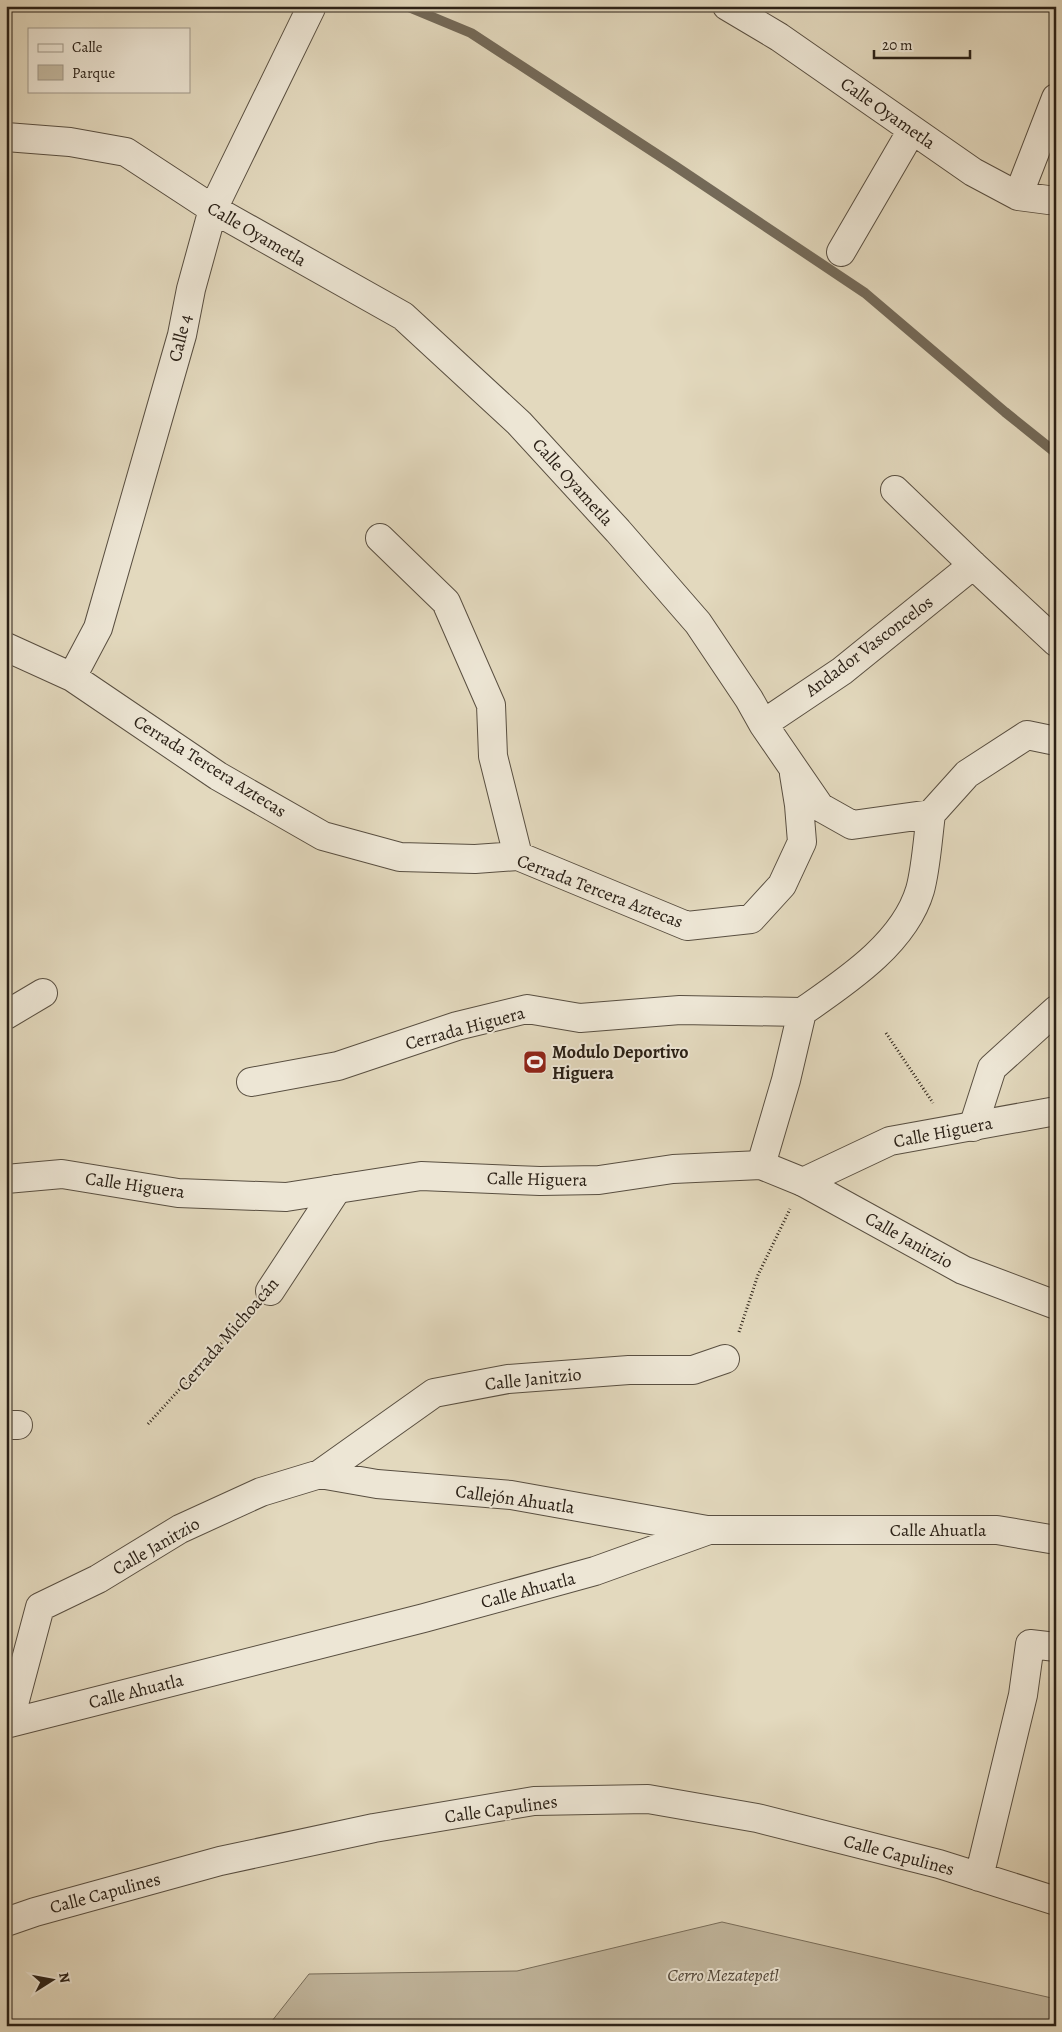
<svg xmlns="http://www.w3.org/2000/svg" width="1062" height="2032" font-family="Alegreya,serif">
<rect width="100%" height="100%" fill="#e3d9be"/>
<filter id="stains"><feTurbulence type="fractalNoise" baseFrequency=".004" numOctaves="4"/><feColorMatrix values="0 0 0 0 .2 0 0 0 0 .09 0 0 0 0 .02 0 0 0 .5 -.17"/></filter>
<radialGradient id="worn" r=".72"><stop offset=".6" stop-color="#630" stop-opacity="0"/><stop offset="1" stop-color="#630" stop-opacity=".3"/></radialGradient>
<!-- green -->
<path fill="#c4baa2" stroke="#786e5c" d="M722,1922L1056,1999V2026H268L309,1974L517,1971Z"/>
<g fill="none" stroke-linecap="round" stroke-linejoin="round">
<!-- stream -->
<path stroke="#746a59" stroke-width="10" d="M406,6L471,33L675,166L865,293L1005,412L1056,453"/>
<!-- minor casing -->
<g stroke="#594f41" stroke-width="30">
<path id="minor" d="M727,6L779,37L973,172L1018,196L1056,201
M6,137L70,142L126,152L213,209L403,316L519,423L618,531L698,623L749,699L763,724L820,807L852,825L931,814L967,774L1027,735L1056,741
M1018,196L1056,98
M841,252L912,130
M895,490L973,565L1056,642
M380,538L446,602L470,657L491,705L493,756L518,856
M6,647L72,677L218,776L323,836L400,857L475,859L518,856L687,926L751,919L782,885L802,842L799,805L794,774
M72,677L98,628L182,335L191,289L213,209L311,8
M763,724L842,671L973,565
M6,1015L43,993
M251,1082L338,1066L457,1026L527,1009L580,1018L680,1010L802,1012
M973,1127L992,1068L1056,1010
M761,1165L786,1080L802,1012C845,982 904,944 920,890C926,869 928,836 931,814
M803,1182L963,1270L1056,1305
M270,1291L337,1189
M6,1425H18
M320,1474L377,1484L511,1495L707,1530
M9,1723L40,1607L98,1579L180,1529L261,1492L320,1474L434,1393L508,1379L629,1370H693L725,1359
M6,1724L424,1618L595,1571L709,1530H997L1056,1540
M979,1877L1023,1695L1030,1644L1056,1647
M6,1922L35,1912L220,1861L374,1828L534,1801L648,1799L757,1818L939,1864L1056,1901"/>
</g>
<!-- tertiary casing -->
<g stroke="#594f41" stroke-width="30">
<path id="tertiary" d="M6,1179L62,1174L178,1193L286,1197L421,1176L540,1181L599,1180L673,1169L761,1165L803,1182L890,1141L1056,1111"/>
</g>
<!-- path -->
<path stroke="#2b2117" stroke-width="3" stroke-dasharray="1 2.5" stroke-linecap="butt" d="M886,1033L933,1103
M739,1332L758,1275L790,1209
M148,1424L249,1313"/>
<!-- minor -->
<use href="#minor" stroke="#ede6d5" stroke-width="28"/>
<!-- tertiary -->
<use href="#tertiary" stroke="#ede6d5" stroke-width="28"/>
</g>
<!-- icons -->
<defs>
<g id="stadium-square" transform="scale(1.25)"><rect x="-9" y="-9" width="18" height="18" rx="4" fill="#8f2418" stroke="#ede6d5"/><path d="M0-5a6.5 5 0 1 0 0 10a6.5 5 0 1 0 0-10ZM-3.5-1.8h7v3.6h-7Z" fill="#fff"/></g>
</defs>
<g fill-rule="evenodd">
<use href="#stadium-square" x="535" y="1062"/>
</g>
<g text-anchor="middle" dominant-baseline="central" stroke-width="4" stroke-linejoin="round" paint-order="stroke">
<!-- street labels -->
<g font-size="18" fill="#2b2117" stroke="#ede6d5">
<text transform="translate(888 113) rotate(35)">Calle Oyametla</text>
<text transform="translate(257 234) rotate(30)">Calle Oyametla</text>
<text transform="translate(180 338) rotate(-76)">Calle 4</text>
<text transform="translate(573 482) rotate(48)">Calle Oyametla</text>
<text transform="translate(869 646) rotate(-37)">Andador Vasconcelos</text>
<text transform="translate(210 766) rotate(32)">Cerrada Tercera Aztecas</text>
<text transform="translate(600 891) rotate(21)">Cerrada Tercera Aztecas</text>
<text transform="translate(465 1028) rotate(-15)">Cerrada Higuera</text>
<text transform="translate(943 1132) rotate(-11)">Calle Higuera</text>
<text transform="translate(537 1179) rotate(1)">Calle Higuera</text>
<text transform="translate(135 1185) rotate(8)">Calle Higuera</text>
<text transform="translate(909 1240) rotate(29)">Calle Janitzio</text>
<text transform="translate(228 1334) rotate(-49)">Cerrada Michoacán</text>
<text transform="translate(533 1379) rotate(-6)">Calle Janitzio</text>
<text transform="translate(515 1499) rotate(8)">Callejón Ahuatla</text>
<text x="938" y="1530">Calle Ahuatla</text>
<text transform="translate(156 1546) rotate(-30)">Calle Janitzio</text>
<text transform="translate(528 1590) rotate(-15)">Calle Ahuatla</text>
<text transform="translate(136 1691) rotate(-14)">Calle Ahuatla</text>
<text transform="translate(501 1809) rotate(-8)">Calle Capulines</text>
<text transform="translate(899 1855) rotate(15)">Calle Capulines</text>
<text transform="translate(105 1893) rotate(-15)">Calle Capulines</text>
</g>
<!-- poi labels -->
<g font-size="18" font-weight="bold" fill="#2b2117" stroke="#ede6d5" text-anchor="start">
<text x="552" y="1052">Modulo Deportivo<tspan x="552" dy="21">Higuera</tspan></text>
</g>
<!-- park labels -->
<g font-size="18" font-style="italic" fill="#51473a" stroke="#ede6d5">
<text x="723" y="1975">Cerro Mezatepetl</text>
</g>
</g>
<!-- margin -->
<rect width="1062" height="2032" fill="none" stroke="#e3d9be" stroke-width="25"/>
<rect x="8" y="8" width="1047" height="2017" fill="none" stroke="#2b2117" stroke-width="2.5"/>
<rect x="12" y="12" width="1037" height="2007" fill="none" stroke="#2b2117"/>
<!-- legend -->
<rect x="28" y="28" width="162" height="65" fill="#ede6d5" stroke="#9f9789"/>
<rect x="38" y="44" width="25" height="8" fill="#ede6d5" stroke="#9f9789"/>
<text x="72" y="52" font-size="15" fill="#2b2117">Calle</text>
<rect x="38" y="65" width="25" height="15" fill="#c4baa2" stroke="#9f9789"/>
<text x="72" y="78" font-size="15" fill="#2b2117">Parque</text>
<!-- north arrow -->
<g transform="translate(52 1980) rotate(79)" stroke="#ede6d5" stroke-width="4" paint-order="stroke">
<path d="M0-4L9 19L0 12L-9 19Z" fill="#2b2117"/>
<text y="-8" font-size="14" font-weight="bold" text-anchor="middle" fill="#2b2117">N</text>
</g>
<!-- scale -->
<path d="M874 50v8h96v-8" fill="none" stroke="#2b2117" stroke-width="2.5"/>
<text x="882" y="50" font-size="15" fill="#2b2117" stroke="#ede6d5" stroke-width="4" paint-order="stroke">20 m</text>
<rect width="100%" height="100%" filter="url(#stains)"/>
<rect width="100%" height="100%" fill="url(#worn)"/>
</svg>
